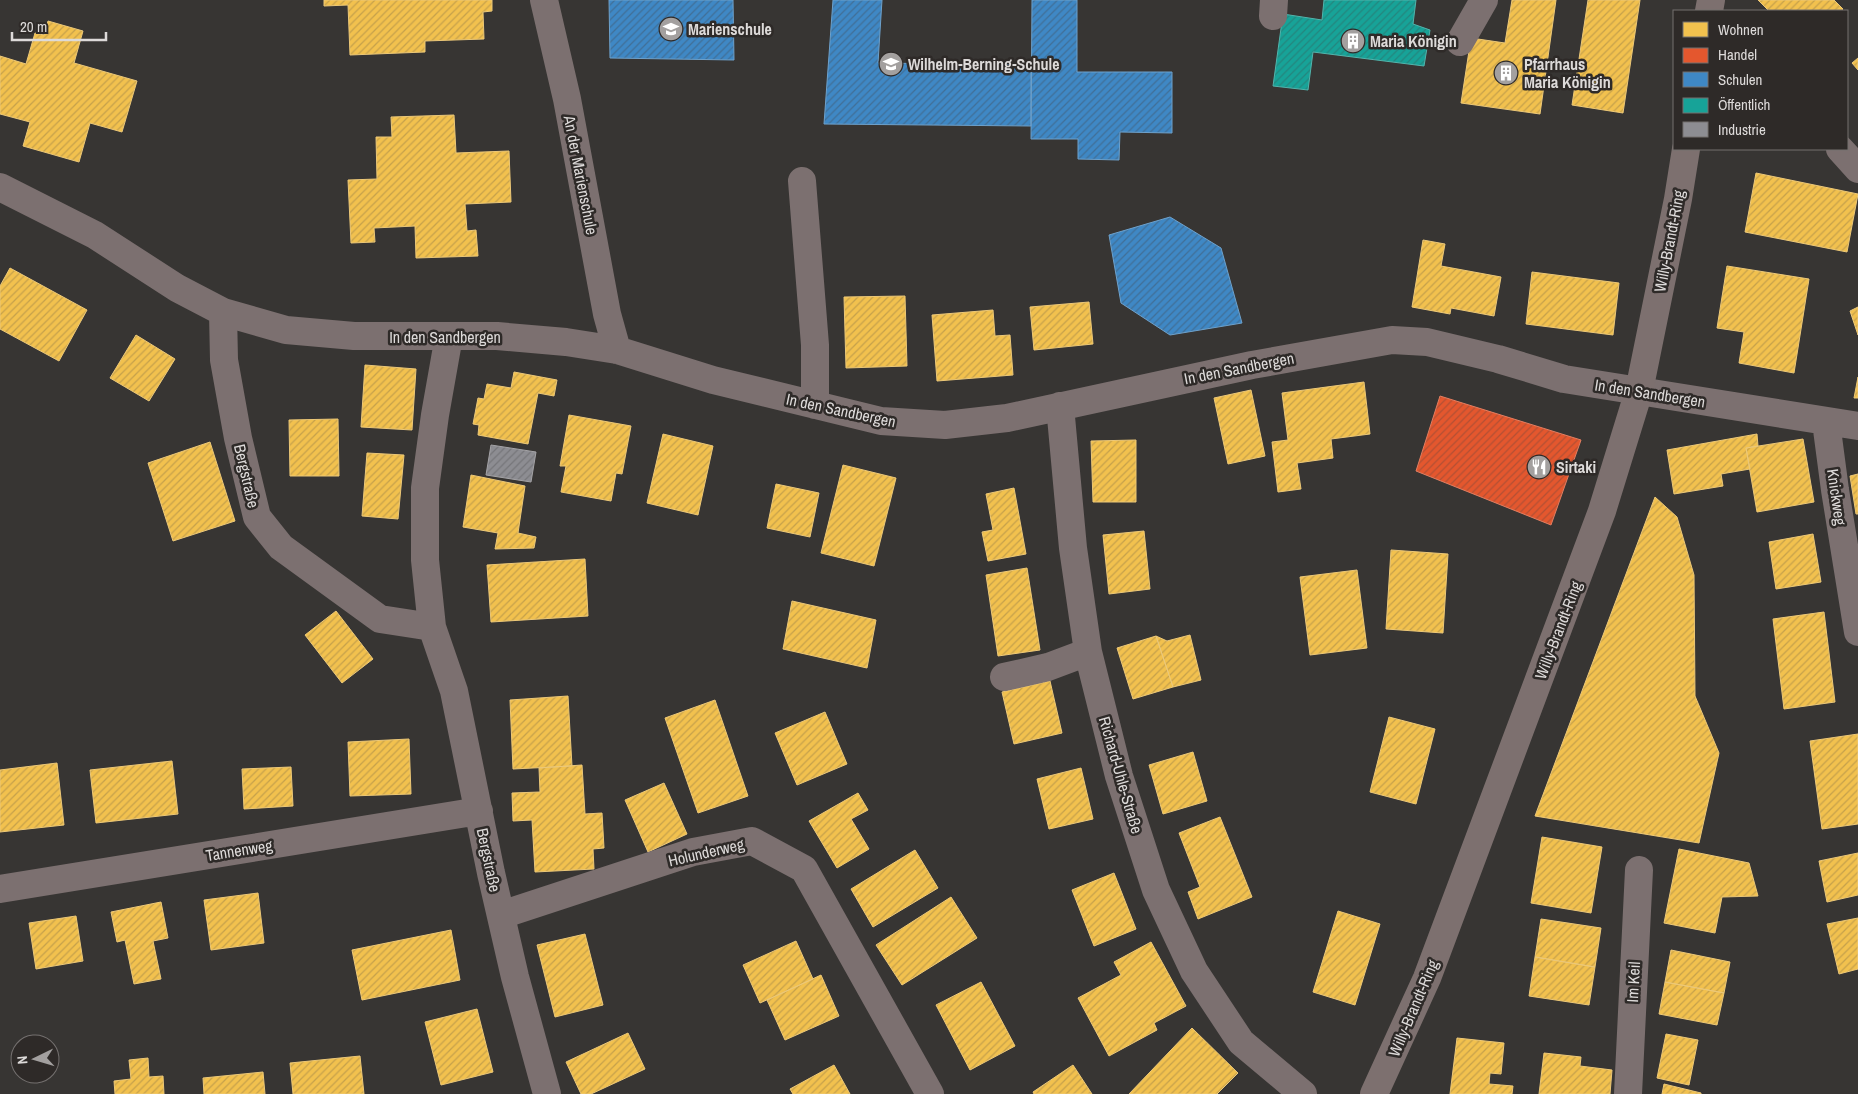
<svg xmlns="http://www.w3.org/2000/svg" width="1858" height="1094" font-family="'Archivo Narrow',sans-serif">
<defs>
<pattern id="homes-hatch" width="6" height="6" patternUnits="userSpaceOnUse" patternTransform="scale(1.25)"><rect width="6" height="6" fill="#f2c14e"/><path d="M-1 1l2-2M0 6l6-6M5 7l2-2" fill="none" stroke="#c6a14b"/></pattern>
<pattern id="shops-hatch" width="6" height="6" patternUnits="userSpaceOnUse" patternTransform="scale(1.25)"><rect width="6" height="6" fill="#e4572e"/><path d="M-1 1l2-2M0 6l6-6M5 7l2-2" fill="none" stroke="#b35034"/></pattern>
<pattern id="schools-hatch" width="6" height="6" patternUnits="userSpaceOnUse" patternTransform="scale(1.25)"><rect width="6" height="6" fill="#3f88c5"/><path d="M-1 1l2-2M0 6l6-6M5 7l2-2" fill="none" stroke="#406f97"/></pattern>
<pattern id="public-hatch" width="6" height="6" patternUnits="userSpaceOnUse" patternTransform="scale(1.25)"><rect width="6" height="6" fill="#17a398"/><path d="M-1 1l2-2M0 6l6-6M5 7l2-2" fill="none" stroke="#24867e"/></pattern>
<pattern id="industry-hatch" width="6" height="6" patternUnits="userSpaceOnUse" patternTransform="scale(1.25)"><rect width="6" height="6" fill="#8d8d92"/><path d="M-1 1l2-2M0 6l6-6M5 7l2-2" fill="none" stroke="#76767a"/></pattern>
</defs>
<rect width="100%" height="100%" fill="#373533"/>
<!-- homes -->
<path fill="url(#homes-hatch)" stroke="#ecc878" d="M324,0H492V11L483,12L484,39L425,41V52L350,55L348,5L324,6Z
M1512,0H1556L1540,114L1461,103L1471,38L1505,43Z
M1588,0H1640L1623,113L1572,105Z
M1758,0H1834L1843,9L1841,11H1769Z
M48,21L83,31L74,63L137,81L122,132L90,123L79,162L23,146L30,122L0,114V56L26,64L35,33L44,35Z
M1858,58V70L1852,63Z
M454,115L456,153L509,151L511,202L465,204L467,231L476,230L478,256L416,258L415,226L374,228L375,242L351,243L348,180L377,179L376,137H392L391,117Z
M1756,173L1858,194L1847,252L1745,232Z
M1423,240L1445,244L1441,266L1501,277L1494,316L1451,308L1450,314L1412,307Z
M1727,266L1809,279L1794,373L1739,363L1744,332L1717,328Z
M10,268L87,310L59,361L0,329V286Z
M1532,272L1619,283L1613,335L1526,324Z
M905,296L907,366L846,368L844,297Z
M1089,302L1093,344L1034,350L1030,307Z
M1858,307V335L1850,311Z
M993,310L995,336L1010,335L1013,375L937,381L932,315Z
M136,335L175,359L149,401L110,378Z
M365,365L416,369L412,430L361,427Z
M514,372L557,380L554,396L538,393L528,444L478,435L479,425L473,424L478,398L484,399L487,384L511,388Z
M1858,377V398H1854Z
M1364,382L1370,434L1331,439L1333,458L1297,463L1301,489L1278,492L1272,442L1288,440L1282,393Z
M1251,390L1265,456L1228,464L1214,398Z
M569,415L631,426L622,474L616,473L611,501L561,492L566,466H560Z
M338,419L339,476H290L289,420Z
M663,434L713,446L698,515L647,503Z
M1757,434L1758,446L1746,448L1750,469L1721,474L1723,486L1674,494L1667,450Z
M1803,439L1814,502L1757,512L1746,448Z
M1136,440V502H1093L1091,441Z
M210,442L235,521L173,541L148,463Z
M367,453L404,455L398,519L362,516Z
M843,465L896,478L874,566L821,553Z
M1858,474V514H1856L1850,476Z
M471,475L525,486L518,533L536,537L534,548L495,549L498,533L463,527Z
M776,484L819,493L810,537L767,528Z
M1014,488L1026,554L988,561L982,532L993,530L986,494Z
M1655,497L1677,517L1694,575L1695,696L1719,753L1699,843L1535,816Z
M1144,531L1150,589L1109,594L1103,535Z
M1813,534L1821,582L1776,589L1769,542Z
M1391,550L1448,554L1443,633L1386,629Z
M585,559L588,616L491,622L487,565Z
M1027,568L1040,650L998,656L986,575Z
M1357,570L1367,648L1310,655L1300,577Z
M792,601L876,620L867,668L783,649Z
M336,611L373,659L342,683L305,635Z
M1824,612L1835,702L1784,709L1773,619Z
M1190,635L1201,680L1173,687L1156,636L1167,641Z
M1156,636L1173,687L1133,699L1117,648Z
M1050,681L1062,733L1014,744L1002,692Z
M568,696L572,766L513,769L510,700Z
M715,700L748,796L698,813L665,718Z
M825,712L847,764L797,785L775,733Z
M1389,717L1435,729L1416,804L1370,792Z
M1858,734V824L1822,829L1810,741Z
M409,739L411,794L350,796L348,742Z
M1193,752L1207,801L1163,814L1149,765Z
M172,761L178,814L96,823L90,770Z
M57,763L64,825L0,832V770Z
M582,765L585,814L602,813L604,848L593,849L594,869L535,872L532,820L513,821L512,793L540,792L539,768Z
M291,767L293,806L244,809L242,769Z
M1081,768L1093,819L1049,829L1037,779Z
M664,783L687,834L648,852L625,800Z
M858,793L868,810L851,819L869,849L837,868L809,821Z
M1220,817L1252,897L1198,919L1188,892L1200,887L1179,833Z
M1542,837L1602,847L1591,913L1531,903Z
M1679,849L1749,863L1758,896L1722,897L1715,933L1664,923Z
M915,850L938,888L873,927L851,889Z
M1858,853V895L1827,902L1819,861Z
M1114,873L1136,929L1094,946L1072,890Z
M258,893L264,943L211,950L204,900Z
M951,897L977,938L902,985L876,945Z
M161,902L168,938L153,941L161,979L134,984L125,940L117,942L111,912Z
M1338,911L1380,924L1355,1005L1313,992Z
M76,916L83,961L36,969L29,923Z
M1858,918V969L1839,974L1827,924Z
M1541,919L1601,928L1595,967L1535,957Z
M451,930L460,980L362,1000L352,950Z
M585,934L603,1005L555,1017L537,945Z
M796,941L813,979L760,1003L743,965Z
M1151,942L1186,1006L1154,1023L1157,1030L1109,1056L1078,998L1121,975L1114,962Z
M1671,950L1730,962L1724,993L1665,982Z
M1535,957L1595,967L1589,1005L1529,996Z
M821,975L839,1016L785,1040L767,1000Z
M981,982L1015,1046L970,1070L936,1005Z
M1665,982L1724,993L1717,1025L1659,1014Z
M477,1009L493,1072L441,1085L425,1022Z
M1192,1028L1238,1073L1217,1094H1129Z
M628,1033L645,1069L591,1094H581L566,1062Z
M1666,1034L1698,1040L1689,1085L1657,1078Z
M1457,1038L1504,1043L1501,1074L1490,1073L1489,1084L1513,1086L1512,1094H1450Z
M1544,1053L1581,1057L1580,1066L1612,1070L1610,1094H1539Z
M360,1056L364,1094H293L290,1063Z
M148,1058L149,1077L163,1076L164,1094H115L114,1081L131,1079L129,1060Z
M834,1065L850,1094H793L790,1089Z
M1073,1065L1092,1094H1034L1033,1092Z
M263,1072L265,1094H204L203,1078Z
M1664,1084L1701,1093V1094H1662Z"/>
<!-- shops -->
<path fill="url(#shops-hatch)" stroke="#e27e61" d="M1440,396L1581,440L1551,525L1416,471Z"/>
<!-- schools -->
<path fill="url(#schools-hatch)" stroke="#6ea1cb" d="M609,0H733L734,60L610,58Z
M833,0H882L878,63L1031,65V126L824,124Z
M1032,0H1077V72H1172V133L1120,132L1119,160L1078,159V139H1031Z
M1170,217L1221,248L1242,323L1170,335L1121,303L1109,235Z"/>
<!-- public -->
<path fill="url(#public-hatch)" stroke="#52b4ac" d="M1324,0H1416L1413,24L1430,30L1424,66L1313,52L1308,90L1273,86L1283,14L1322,20Z"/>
<!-- industry -->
<path fill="url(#industry-hatch)" stroke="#a5a4a7" d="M491,445L536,452L531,482L486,475Z"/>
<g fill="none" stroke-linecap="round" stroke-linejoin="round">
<!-- minor -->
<path stroke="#7c7070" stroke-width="28" d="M544,0L567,99L607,314L617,350
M1273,16L1274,0
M1460,42L1484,0
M1840,149L1858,169
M802,181L815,345V405
M0,187L95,235L177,288L223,312L286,330L354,336H497L566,342L617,350L713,380L881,421L945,425L1007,418L1252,365L1392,340L1427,342L1498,359L1564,379L1858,426
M223,312L224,360L238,438L257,517L281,547L380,619L432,627
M449,336L435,415L425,488V560L432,627L454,691L491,873L515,977L547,1094
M1060,406L1073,548L1088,652L1119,776L1156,890L1194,971L1241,1042L1303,1094
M1826,422L1835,490L1858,632
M1004,677L1048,667L1088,652
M0,889L479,811
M501,915L693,852L752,841L804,869L930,1094
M1628,1094L1639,870"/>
<!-- major -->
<path stroke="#7d706f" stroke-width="28" d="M1709,11L1711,0
M1374,1094L1427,978L1602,511L1639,391L1678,199L1686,149"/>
</g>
<!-- icons -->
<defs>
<g id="school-disc" transform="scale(1.25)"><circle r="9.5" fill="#a3a09f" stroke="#2e2a28"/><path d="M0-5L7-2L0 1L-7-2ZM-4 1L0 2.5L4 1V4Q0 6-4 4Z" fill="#fff"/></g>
<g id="building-disc" transform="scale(1.25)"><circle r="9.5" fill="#a3a09f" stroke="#2e2a28"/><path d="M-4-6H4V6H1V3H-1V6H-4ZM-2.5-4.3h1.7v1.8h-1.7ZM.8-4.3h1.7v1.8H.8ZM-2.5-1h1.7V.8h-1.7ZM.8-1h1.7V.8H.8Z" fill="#fff"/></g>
<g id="restaurant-disc" transform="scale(1.25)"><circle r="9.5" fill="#a3a09f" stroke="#2e2a28"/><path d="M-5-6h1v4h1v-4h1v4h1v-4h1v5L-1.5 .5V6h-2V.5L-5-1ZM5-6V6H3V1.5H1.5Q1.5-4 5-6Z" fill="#fff"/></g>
</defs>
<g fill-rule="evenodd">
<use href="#school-disc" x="671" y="29"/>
<use href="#building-disc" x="1353" y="41"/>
<use href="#school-disc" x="891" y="64"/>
<use href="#building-disc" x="1506" y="73"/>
<use href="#restaurant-disc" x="1539" y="467"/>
</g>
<g text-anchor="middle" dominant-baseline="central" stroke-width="5" stroke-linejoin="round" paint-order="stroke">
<!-- poi labels -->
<g font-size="16" font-weight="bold" fill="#dddad9" stroke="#2e2a28" text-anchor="start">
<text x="688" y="29">Marienschule</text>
<text x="1370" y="41">Maria Königin</text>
<text x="908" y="64">Wilhelm-Berning-Schule</text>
<text x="1524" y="64">Pfarrhaus<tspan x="1524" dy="18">Maria Königin</tspan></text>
<text x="1556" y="467">Sirtaki</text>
</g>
<!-- street labels -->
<g font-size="16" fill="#dddad9" stroke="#2e2a28">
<text transform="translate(581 175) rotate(79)">An der Marienschule</text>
<text transform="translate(1669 241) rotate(-79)">Willy-Brandt-Ring</text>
<text x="445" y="337">In den Sandbergen</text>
<text transform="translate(1239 368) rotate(-11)">In den Sandbergen</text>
<text transform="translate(1650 393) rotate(9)">In den Sandbergen</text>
<text transform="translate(841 410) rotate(12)">In den Sandbergen</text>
<text transform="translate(247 476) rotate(77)">Bergstraße</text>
<text transform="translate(1837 497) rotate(82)">Knickweg</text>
<text transform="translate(1558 630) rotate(-69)">Willy-Brandt-Ring</text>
<text transform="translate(1121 775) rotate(74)">Richard-Uhle-Straße</text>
<text transform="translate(239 850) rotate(-9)">Tannenweg</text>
<text transform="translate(706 852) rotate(-13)">Holunderweg</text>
<text transform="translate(489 860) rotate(78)">Bergstraße</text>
<text transform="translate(1633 982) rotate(-87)">Im Keil</text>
<text transform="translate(1413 1008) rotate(-67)">Willy-Brandt-Ring</text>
</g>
</g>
<!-- legend -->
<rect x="1673" y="10" width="175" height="140" fill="#2e2a28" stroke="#74706f"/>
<rect x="1683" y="22" width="25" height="15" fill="#f2c14e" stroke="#74706f"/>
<text x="1718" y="35" font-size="15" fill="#dddad9">Wohnen</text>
<rect x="1683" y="48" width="25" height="15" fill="#e4572e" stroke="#74706f"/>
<text x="1718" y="60" font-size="15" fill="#dddad9">Handel</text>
<rect x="1683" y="72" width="25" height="15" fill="#3f88c5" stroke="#74706f"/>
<text x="1718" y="85" font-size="15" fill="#dddad9">Schulen</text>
<rect x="1683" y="98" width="25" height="15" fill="#17a398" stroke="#74706f"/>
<text x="1718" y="110" font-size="15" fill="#dddad9">Öffentlich</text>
<rect x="1683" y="122" width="25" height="15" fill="#8d8d92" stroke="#74706f"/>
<text x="1718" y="135" font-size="15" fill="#dddad9">Industrie</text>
<!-- north arrow -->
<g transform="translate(35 1059) rotate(265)"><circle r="24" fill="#2e2a28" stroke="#74706f"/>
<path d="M0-4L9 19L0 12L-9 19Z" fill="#a3a09f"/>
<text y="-8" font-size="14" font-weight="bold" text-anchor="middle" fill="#dddad9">N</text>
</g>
<!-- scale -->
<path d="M12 32v8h94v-8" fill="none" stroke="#dddad9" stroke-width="2.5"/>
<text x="20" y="32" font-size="15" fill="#dddad9" stroke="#2e2a28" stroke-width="4" paint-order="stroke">20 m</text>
</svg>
